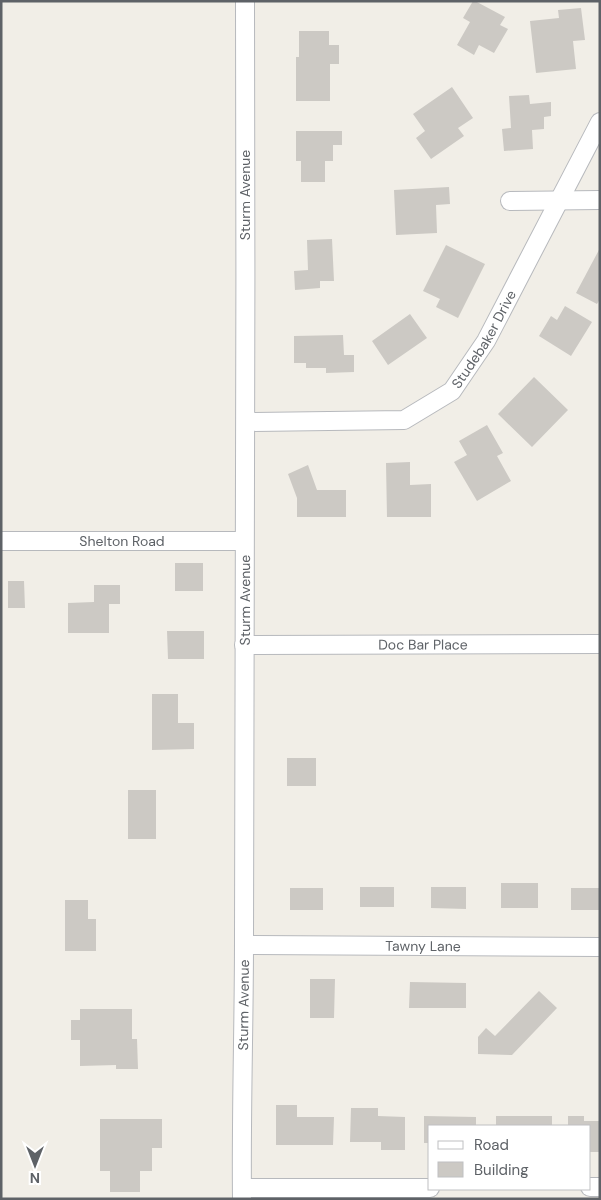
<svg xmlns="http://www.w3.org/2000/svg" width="601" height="1200" font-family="'DM Sans',sans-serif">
<rect width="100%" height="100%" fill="#f1eee7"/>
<!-- building -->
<path fill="#ccc9c4" d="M473,1H475L505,17L500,25L508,29L494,53L479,45L474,55L457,45L470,22L463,18Z
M581,8L585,40L573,41L576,69L536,73L530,21L559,18L558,10Z
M299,31H329V45H339V64H330V101H296V57H299Z
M452,87L473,118L458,128L464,136L431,159L416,138L425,131L413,114Z
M529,95L530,104L551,102V116L544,117V129L532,130L533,149L504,151L502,129L511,128L509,96Z
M296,131H342V145H333V161H325V182H301V161H296Z
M449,187L450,204L436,205L437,233L396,235L394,190Z
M332,239L334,281H320V288L295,290L294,271L308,270L307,240Z
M446,245L485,264L458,318L436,307L440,299L423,291Z
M600,248V299L597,304L576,293Z
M565,306L592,322L571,356L539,336L551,316L557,320Z
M410,314L427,338L388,365L372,341Z
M343,335L344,355H354V372L326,373V368H306V363H294V336Z
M534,377L568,410L532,447L498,414Z
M487,425L503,453L497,456L511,481L477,501L454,462L467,455L459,441Z
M410,462V485L431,484V517H387L386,463Z
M308,465L317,490H346V517H297V498L288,474Z
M175,563H203V591H175Z
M8,581H24L25,608H8Z
M94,585H120V604H109V633H68V603L94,602Z
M167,631H204V659H168Z
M152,694H178V723H194V749L152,750Z
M287,758H316V786H287Z
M128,790H156V839H128Z
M501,883H538V908H501Z
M360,887H394V907H360Z
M431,887H466V909L431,908Z
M290,888H323V910H290Z
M571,888H600V910H571Z
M65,900H88V919H96V951H65Z
M310,979H335L334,1018H310Z
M410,982L466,983V1008H409Z
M539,991L557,1008L512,1055L478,1054V1037L486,1028L495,1036Z
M80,1009H132V1039H137L138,1069H116V1065L80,1066V1040H71V1020H80Z
M276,1105H297V1117H334L333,1145H276Z
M351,1108H378V1116L405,1117V1150H381V1142H350Z
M424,1116L476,1117V1126H430V1143H424Z
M496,1116H552V1126H496Z
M568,1116H584V1121H600V1152H590V1126H568Z
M100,1119H162V1148H152V1171H140V1192H110V1171H100Z"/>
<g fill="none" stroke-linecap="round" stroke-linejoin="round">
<!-- street casing -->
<g stroke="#b7b9bd" stroke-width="20">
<g id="street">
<path d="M510,201L600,200"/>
<path id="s1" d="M246,422L404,420L452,391L486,341L600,122"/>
<path id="s2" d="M1,541H244"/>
<path id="s3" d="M244,645L600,644"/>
<path id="s4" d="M244,945L600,947"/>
<path d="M590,1187H600"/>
<path d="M242,1188H430"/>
<path id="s5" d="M242,1199C241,1113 244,1026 244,940C245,627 246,314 245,1"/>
</g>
</g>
<!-- street -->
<use href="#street" stroke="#fff" stroke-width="18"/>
</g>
<g text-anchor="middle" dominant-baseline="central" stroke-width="4" stroke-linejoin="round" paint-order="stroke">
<!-- street labels -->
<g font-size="14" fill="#5e6267" stroke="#fff">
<text transform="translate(245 195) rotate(-90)">Sturm Avenue</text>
<text stroke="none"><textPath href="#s1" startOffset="275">Studebaker Drive</textPath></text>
<text stroke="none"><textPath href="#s2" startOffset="121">Shelton Road</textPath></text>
<text stroke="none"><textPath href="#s5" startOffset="599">Sturm Avenue</textPath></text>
<text stroke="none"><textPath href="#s3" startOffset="179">Doc Bar Place</textPath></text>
<text stroke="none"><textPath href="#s4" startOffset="179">Tawny Lane</textPath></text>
<text stroke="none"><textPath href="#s5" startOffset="194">Sturm Avenue</textPath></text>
</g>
</g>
<!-- border -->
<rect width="601" height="1200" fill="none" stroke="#5e6267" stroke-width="5"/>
<!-- legend -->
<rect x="428" y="1125" width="162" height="65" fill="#ffffff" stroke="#bfc0c2"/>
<rect x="438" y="1141" width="25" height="8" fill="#ffffff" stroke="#bfc0c2"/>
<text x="474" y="1150" font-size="15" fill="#5e6267">Road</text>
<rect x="438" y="1162" width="25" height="15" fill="#ccc9c4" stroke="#bfc0c2"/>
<text x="474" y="1175" font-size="15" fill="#5e6267">Building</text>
<!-- north arrow -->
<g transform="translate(35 1165) rotate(180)" stroke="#ffffff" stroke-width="4" paint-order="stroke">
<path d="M0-4L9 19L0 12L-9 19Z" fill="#5e6267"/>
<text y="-8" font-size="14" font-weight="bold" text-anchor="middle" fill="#5e6267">N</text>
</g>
</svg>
